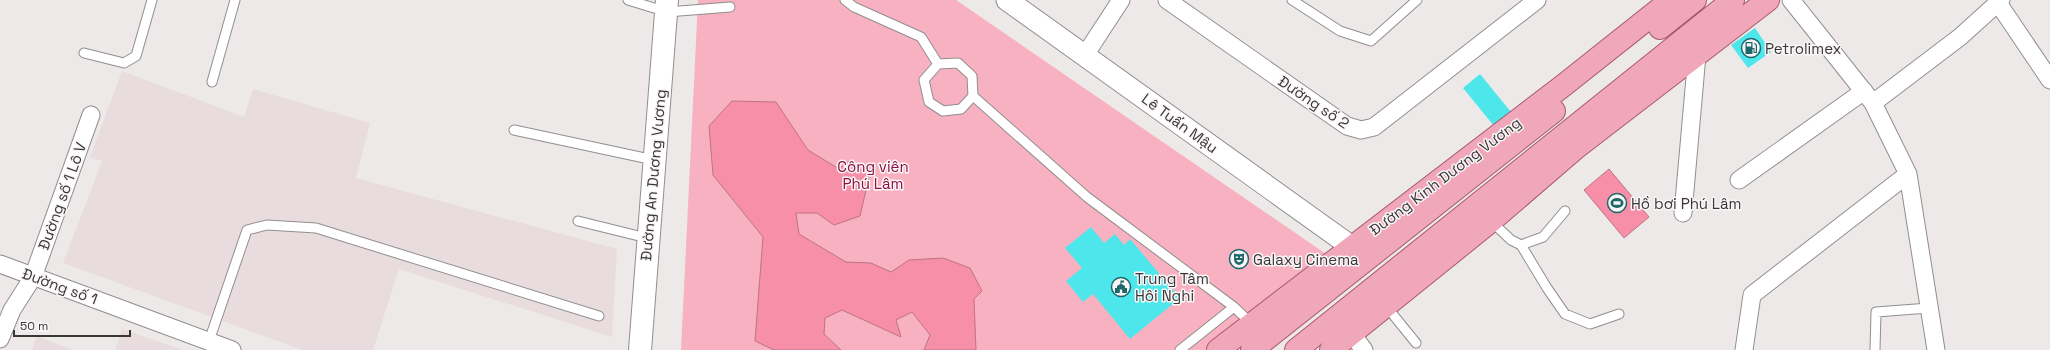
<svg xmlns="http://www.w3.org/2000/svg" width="2050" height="350" font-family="'Space Grotesk',sans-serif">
<rect width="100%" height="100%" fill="#ede9e9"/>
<!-- built -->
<path fill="#e9dcde" d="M122,71L244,117L253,89L370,123L356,178L617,249L612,337L399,269L373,350H302L63,263L102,161L90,157Z
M122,329L183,350H115Z
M37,336L73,350H32Z"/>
<!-- green -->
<path fill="#f8b1c0" d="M698,0H956L1329,256L1214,350H681Z"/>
<!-- water -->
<path fill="#f68fa7" stroke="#bd7485" d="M732,101L776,102L808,150L839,169L850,160L869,177L860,216L834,225L817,213H796L799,234L846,262L871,263L891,272L909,260L943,258L970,268L982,291L974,299L976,350H924L930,335L912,312L896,320L901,337L842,310L825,318L824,334L841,350H774L755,341L763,237L713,175L709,126Z
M1609,169L1649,217L1624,238L1584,190Z"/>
<!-- building -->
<path fill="#4de7eb" d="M1755,28L1771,52L1748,68L1731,45Z
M1480,74L1511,112L1494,126L1463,88Z
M1091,227L1104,243L1115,234L1124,245L1130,239L1180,298L1130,339L1093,294L1083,302L1066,281L1082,268L1065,248Z"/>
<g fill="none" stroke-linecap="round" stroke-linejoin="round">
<!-- service casing -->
<g stroke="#928e8f" stroke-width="11">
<path id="service" d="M628,0L667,12L730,7
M845,0L854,7L921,37L938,64
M1292,0L1340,31L1371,41L1417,0
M84,53L124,63L136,56L152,0
M212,82L235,0
M973,96L961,109L943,111L929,102L924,80L938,64L958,63L972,76L973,96L1087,197L1234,307L1252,324
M514,130L654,160
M578,221L647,238
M1491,221L1511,240L1521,245L1543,237L1565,211
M1521,245L1547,288L1565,314L1590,324L1619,314
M1386,306L1416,343
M209,341L247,230L267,225L316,228L599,316
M1180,350L1234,307
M1875,350L1876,312L1929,308"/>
</g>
<!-- minor casing -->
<g stroke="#928e8f" stroke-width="19">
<path id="minor" d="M1167,0L1347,126L1361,130L1374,127L1537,0
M1791,0L1873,103L1908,174L1936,350
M1998,3L2050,80
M1085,55L1121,0
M1873,103L1960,37L2001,0
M1739,180L1864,91
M1683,213L1697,55L1692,48
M0,264L232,350
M1352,334L1364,350
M0,339L12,310L33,277L91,115
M1744,350L1752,295L1908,174"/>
</g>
<!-- tertiary casing -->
<g stroke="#928e8f" stroke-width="23">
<path id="tertiary" d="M1007,0L1352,247"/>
</g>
<!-- secondary casing -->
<g stroke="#928e8f" stroke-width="24">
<path id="secondary" d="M640,350L667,0"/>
</g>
<!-- primary casing -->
<g stroke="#a9596e" stroke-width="24">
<path id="primary" d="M1660,28L1695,0
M1218,350L1564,85L1671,0
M1252,350L1554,111
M1296,350L1733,0
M1331,350L1491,221L1577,147L1768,0"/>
</g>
<!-- service -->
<use href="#service" stroke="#fff" stroke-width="9"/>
<!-- minor -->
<use href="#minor" stroke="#fff" stroke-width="17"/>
<!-- tertiary -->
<use href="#tertiary" stroke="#fff" stroke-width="21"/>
<!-- secondary -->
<use href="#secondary" stroke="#fff" stroke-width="22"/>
<!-- primary -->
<use href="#primary" stroke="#f0a7ba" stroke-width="22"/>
</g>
<!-- icons -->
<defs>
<g id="fuel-ring" transform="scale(1)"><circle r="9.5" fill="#faf6f7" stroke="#1c696b" stroke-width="1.5"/><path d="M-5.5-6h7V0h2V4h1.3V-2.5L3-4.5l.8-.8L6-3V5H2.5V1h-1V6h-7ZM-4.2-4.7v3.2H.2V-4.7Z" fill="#1c696b"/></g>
<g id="stadium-ring" transform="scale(1)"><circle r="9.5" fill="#faf6f7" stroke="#1c696b" stroke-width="1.5"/><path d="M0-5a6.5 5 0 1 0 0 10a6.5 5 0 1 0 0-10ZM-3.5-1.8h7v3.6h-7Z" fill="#1c696b"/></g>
<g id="theatre-ring" transform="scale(1)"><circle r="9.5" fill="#faf6f7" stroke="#1c696b" stroke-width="1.5"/><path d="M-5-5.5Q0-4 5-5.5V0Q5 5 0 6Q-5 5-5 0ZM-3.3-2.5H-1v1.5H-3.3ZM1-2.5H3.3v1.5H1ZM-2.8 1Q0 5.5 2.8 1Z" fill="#1c696b"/></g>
<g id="civic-ring" transform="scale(1)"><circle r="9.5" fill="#faf6f7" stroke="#1c696b" stroke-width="1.5"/><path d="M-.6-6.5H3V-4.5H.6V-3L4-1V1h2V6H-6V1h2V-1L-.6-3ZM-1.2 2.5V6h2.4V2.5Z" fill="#1c696b"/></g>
</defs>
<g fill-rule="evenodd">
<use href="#fuel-ring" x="1751" y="48"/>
<use href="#stadium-ring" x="1617" y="203"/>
<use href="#theatre-ring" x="1239" y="259"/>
<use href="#civic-ring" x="1121" y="287"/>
</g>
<g text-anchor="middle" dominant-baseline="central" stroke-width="3" stroke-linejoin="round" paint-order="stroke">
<!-- poi labels -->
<g font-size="15" fill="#383637" stroke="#faf6f7" text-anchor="start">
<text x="1765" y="48">Petrolimex</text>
<text x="1631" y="203">Hồ bơi Phú Lâm</text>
<text x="1253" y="259">Galaxy Cinema</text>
<text x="1135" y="278">Trung Tâm<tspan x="1135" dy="17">Hôi Nghi</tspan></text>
</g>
<!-- street labels -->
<g font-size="15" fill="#383637" stroke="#faf6f7">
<text transform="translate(1314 102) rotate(34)">Đường số 2</text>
<text transform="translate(1180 123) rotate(36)">Lê Tuấn Mậu</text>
<text transform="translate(653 175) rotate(-85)">Đường An Dương Vương</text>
<text transform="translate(1445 176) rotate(-37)">Đường Kinh Dương Vương</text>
<text transform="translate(62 196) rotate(-70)">Đường số 1 Lô V</text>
<text transform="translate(60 286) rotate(20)">Đường số 1</text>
</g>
<!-- park labels -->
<g font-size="15" fill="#8a0f3f" stroke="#faf6f7">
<text x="873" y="166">Công viên<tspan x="873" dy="17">Phú Lâm</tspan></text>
</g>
</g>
<!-- scale -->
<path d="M14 330v6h116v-6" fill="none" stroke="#383637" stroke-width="2"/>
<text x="20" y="330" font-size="12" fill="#383637" stroke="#faf6f7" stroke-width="3" paint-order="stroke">50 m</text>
</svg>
